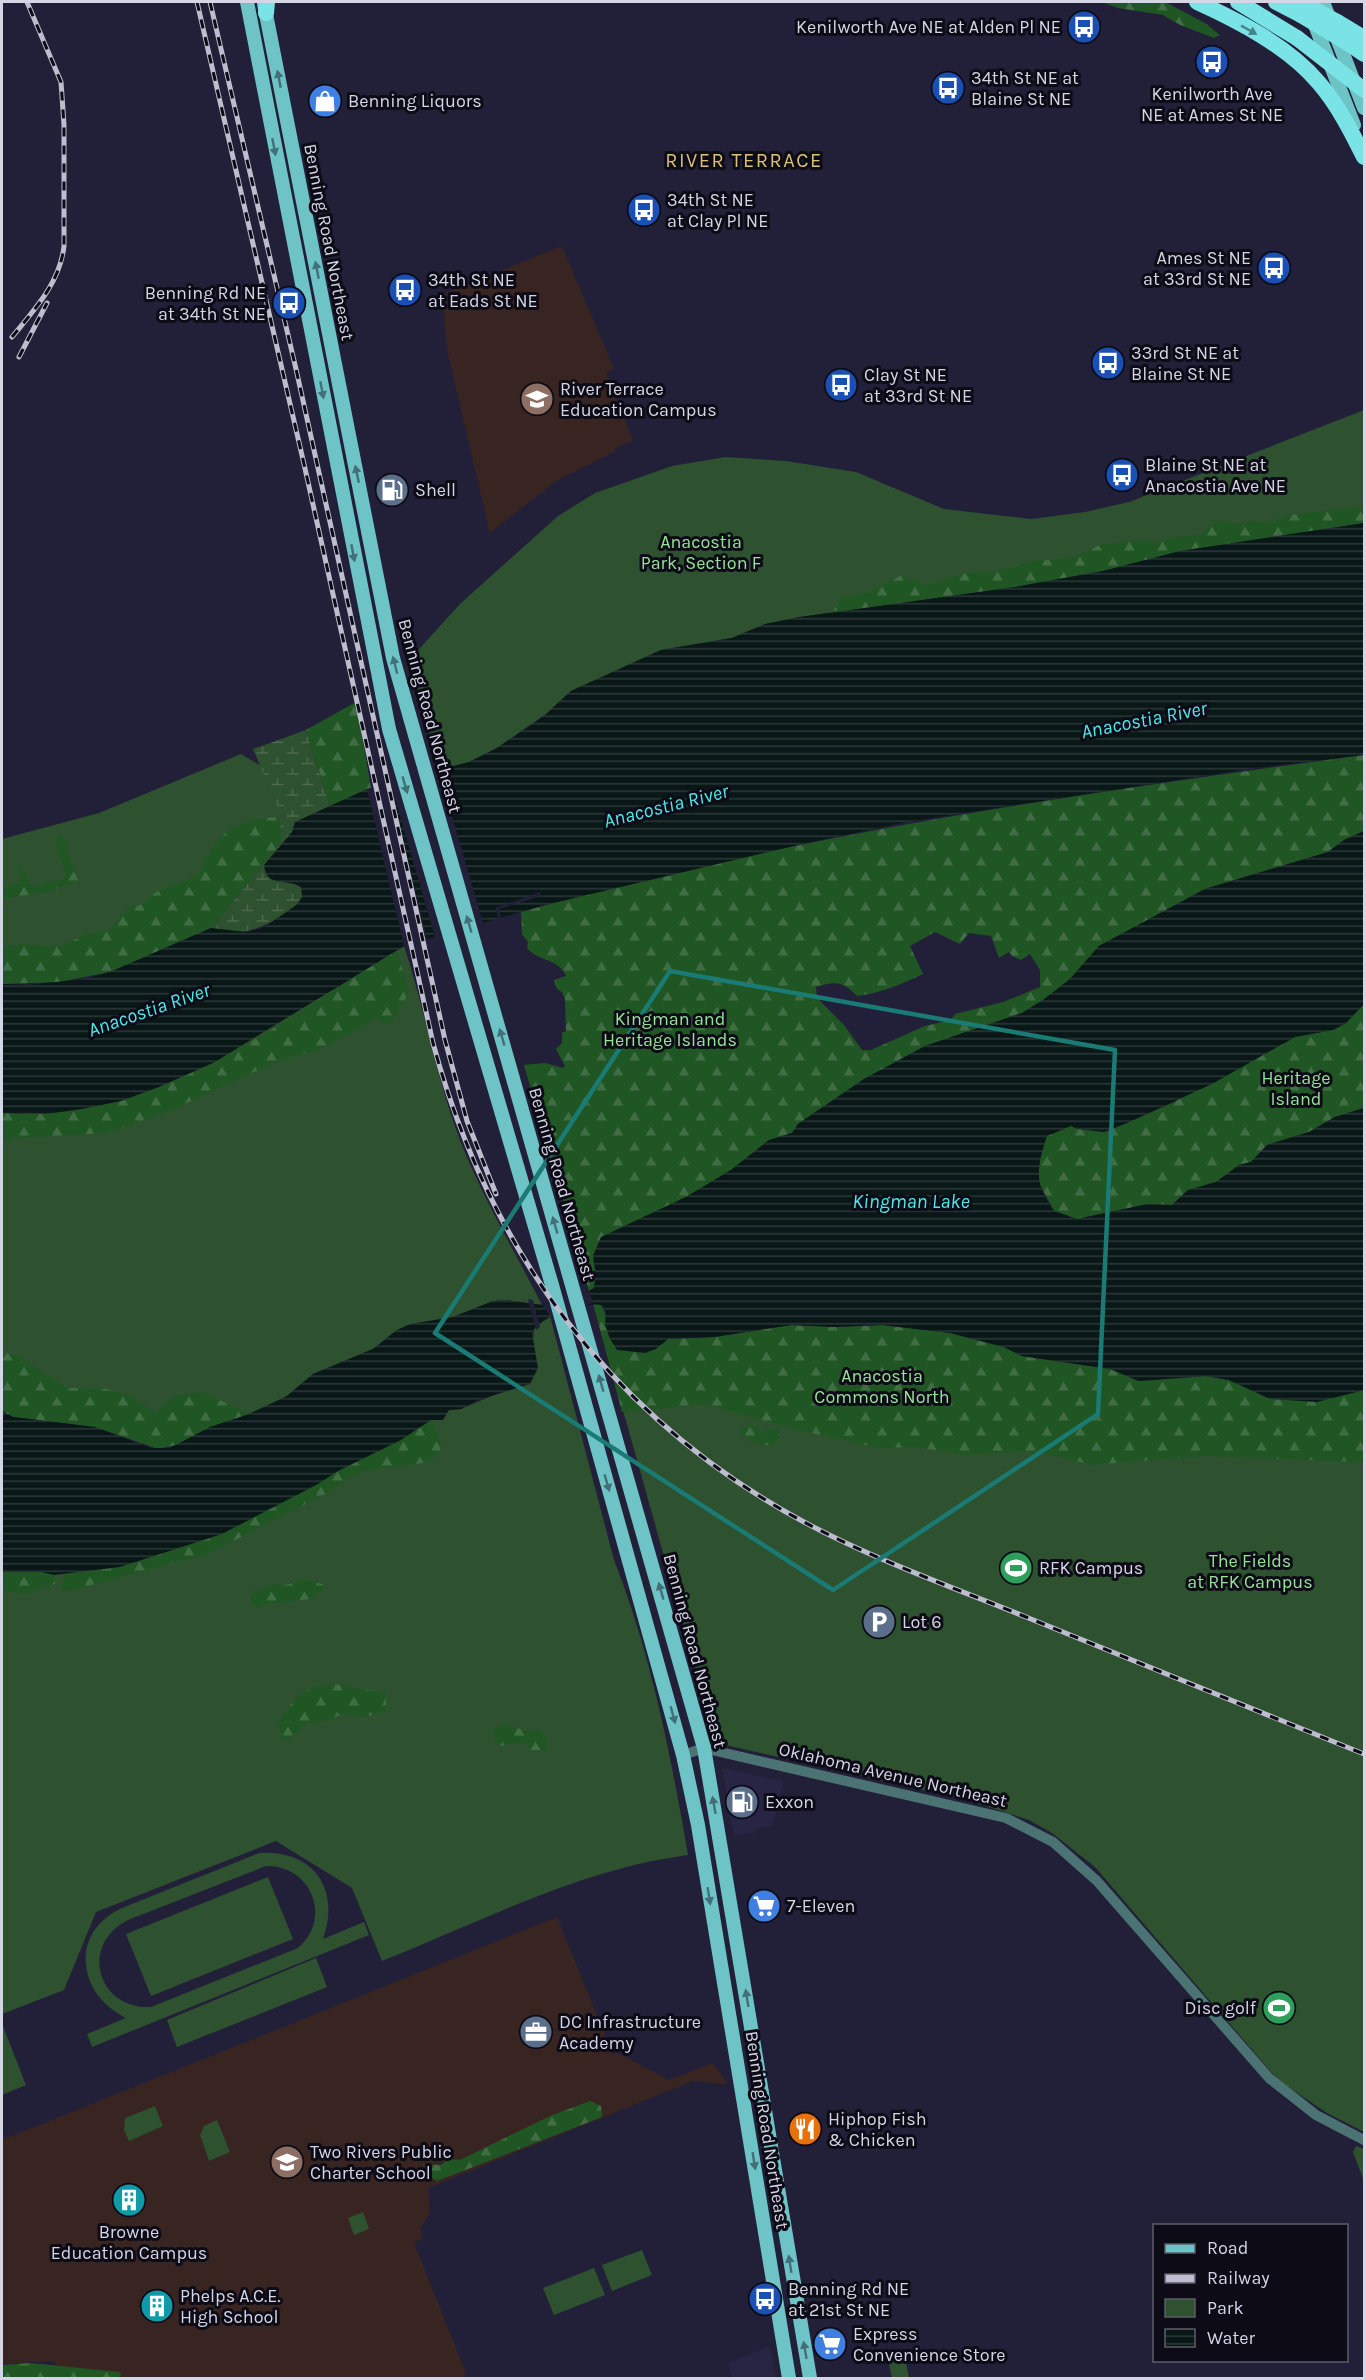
<svg xmlns="http://www.w3.org/2000/svg" width="1366" height="2380" font-family="Karla,sans-serif">
<defs>
<pattern id="forest-firs" width="22" height="20" patternUnits="userSpaceOnUse" patternTransform="scale(1.5)"><rect width="22" height="20" fill="#205624"/><path d="M5 1l3.5 6h-7zM16 11l3.5 6h-7z" fill="#406d44"/></pattern>
<pattern id="wetland-marsh" width="20" height="14" patternUnits="userSpaceOnUse" patternTransform="scale(1.5)"><rect width="20" height="14" fill="#2e512f"/><path d="M1 5h8M5 5V1M11 12h8M15 12V8" fill="none" stroke="#4c694d"/></pattern>
<pattern id="water-rules" width="6" height="5" patternUnits="userSpaceOnUse" patternTransform="scale(1.5)"><rect width="6" height="5" fill="#091717"/><path d="M0 2.5h6" fill="none" stroke="#2c3839"/></pattern>
</defs>
<rect width="100%" height="100%" fill="#222038"/>
<!-- built -->
<path fill="#282443" d="M722,1768L783,1781L773,1825L755,1830V1833L734,1835Z
M767,2347L771,2349L776,2378H732L729,2363Z"/>
<!-- education -->
<path fill="#382522" d="M562,246L614,369L606,372L633,441L615,448L616,451L556,481L490,533L447,350L444,314L438,296Z
M557,1917L613,2055L618,2053L669,2080L713,2063L728,2084L693,2081L428,2188L430,2213L420,2229L423,2238L414,2243L466,2373L463,2378H76L51,2361L2,2364V2140Z"/>
<!-- green -->
<path fill="#2e512f" fill-rule="evenodd" d="M1364,410V523L1180,551L1103,571L1015,587L800,617L765,624L732,638L661,650L571,691L545,715L497,748L469,762L440,770L409,660L460,604L558,516L595,493L672,466L726,457L786,461L856,472L944,509L1032,519L1085,512L1129,502Z
M241,754L278,776L295,822L264,865L2,984V839L99,813Z
M404,946C425,1010 436,1077 460,1140C482,1197 514,1250 542,1305L506,1300L493,1301L453,1317L397,1330L373,1349L313,1374L287,1396L249,1414L210,1427L181,1444L2,1411V1113L22,1114L333,990Z
M593,1303L610,1339L1337,1398L1364,1390V2132L1327,2113L1278,2080L1095,1867L1052,1833L1029,1820L971,1801L721,1744L711,1724Z
M550,1316L614,1560C651,1654 671,1756 688,1855C581,1869 482,1921 382,1961L352,1888L276,1841L96,1912L64,1990L2,2014V1572L12,1571L431,1420H437L449,1410L461,1409L501,1392L533,1340L534,1328Z
M259,1853C313,1849 341,1889 323,1939L364,1922L369,1935L92,2047L87,2034L126,2018C77,1994 69,1932 122,1908ZM266,1866C311,1865 333,1918 298,1948L151,2007C97,2009 79,1945 128,1920Z
M268,1877L293,1939L151,1996L126,1934Z
M316,1958L327,1987L177,2047L167,2020Z
M2,2024L26,2085L2,2095Z
M155,2106L163,2126L129,2141L124,2130L125,2118Z
M217,2120L230,2152L209,2161L200,2135L204,2126Z
M1356,2146L1364,2149V2181L1353,2152Z
M363,2212L369,2229L354,2235L348,2218Z
M642,2250L652,2275L612,2291L602,2265Z
M594,2268L605,2295L554,2315L543,2288Z
M904,2352L909,2378H892L887,2354Z"/>
<!-- forest -->
<path fill="url(#forest-firs)" fill-rule="evenodd" d="M1102,2H1165L1205,23L1220,35L1214,38L1180,25L1163,15L1118,8Z
M1364,506V523L1180,551L1103,571L1015,587L831,613L842,598L868,593L902,575L926,586L967,573L994,572L1031,561L1073,558L1100,545L1144,540L1157,543L1181,536L1200,535L1219,520L1236,524L1254,521L1268,523L1284,516Z
M356,702L371,788L330,806L306,730Z
M1364,755V831L1344,840L1328,852L1205,889L1099,946L1070,979L1043,1000L1022,1013L925,1046L864,1079L798,1124L792,1133L769,1140L731,1170L686,1197L602,1237L593,1256L596,1275L594,1288L589,1291L524,1065L545,1063L563,1068L565,1066L556,1049L562,1043V1033L566,1031L565,999L562,992L557,989L554,980L566,976C558,958 539,962 527,948L528,942L522,934L521,912C797,834 1081,793 1364,755ZM935,932L960,944L969,933L991,936L999,958L1009,952L1012,956L1021,960L1030,954L1040,970V987L1003,1002L955,1014L951,1020L925,1026L871,1050H862L844,1025L817,998L816,987C835,981 843,981 857,996C881,993 902,984 923,974L910,946Z
M274,817L288,819L281,843L211,928L110,972L59,982L2,984V945L59,946L90,933L108,931L127,909L143,904L156,892L199,875C218,833 228,823 274,817Z
M59,836L64,839L78,880L48,892L2,899V887L21,883L18,866H21L32,887L64,878L65,874L55,840Z
M397,950L409,993L389,1025L376,1019L321,1049L278,1061L169,1111L108,1133L18,1138L2,1142V1113C152,1124 276,1025 397,950Z
M1364,1004V1108L1335,1117L1309,1132L1267,1145L1251,1162L1239,1165L1216,1182L1188,1190L1172,1205L1148,1204L1077,1219L1054,1211L1038,1181L1040,1158L1046,1136L1071,1126L1104,1132L1127,1123L1174,1102L1295,1037L1333,1030L1346,1023Z
M593,1303L601,1305C607,1313 607,1328 610,1339L656,1349L668,1339L714,1337L791,1325L835,1327L882,1325L950,1333L1004,1347L1022,1356L1110,1369L1139,1381L1206,1376L1229,1380L1270,1399L1317,1402L1364,1390V1462L1203,1456L1090,1465L1067,1458L1027,1451L967,1455L915,1447L879,1448L786,1427L704,1404L622,1412Z
M2,1352L18,1356L67,1388L107,1389L129,1396L155,1412L175,1396L202,1392L250,1414L210,1427L181,1444L158,1449L95,1427L13,1417L2,1411Z
M431,1420L441,1445L439,1454L424,1463L360,1471L325,1494L210,1553L69,1591L61,1589L65,1574L120,1567L222,1534L318,1484L338,1471L401,1440Z
M751,1425L760,1427L761,1435L765,1430L778,1428L780,1437L772,1446L749,1441V1437H742L740,1431Z
M2,1572H41L54,1575L55,1584L26,1593L2,1591Z
M304,1580L323,1584V1588L310,1599L271,1603L256,1609L250,1599L254,1590L262,1591L271,1584L285,1585Z
M334,1684L386,1693V1712L363,1717L346,1713L325,1721L306,1723L292,1737L282,1739L279,1723C295,1696 301,1687 334,1684Z
M502,1724L528,1731L540,1730L547,1738L545,1750H531C523,1738 513,1743 501,1746L496,1742L492,1732Z
M590,2101L601,2106L602,2117L437,2181L426,2174L423,2164L441,2165L449,2159L460,2160L550,2116Z
M30,2363L120,2372L121,2376L116,2378L2,2377V2365Z"/>
<!-- wetland -->
<path fill="url(#wetland-marsh)" d="M306,730L330,806L295,823L302,897C297,906 290,910 281,916C252,936 228,933 194,934L211,928L281,843L280,812L253,749Z"/>
<!-- water -->
<path fill="url(#water-rules)" d="M1364,523V755L1255,768L907,822L802,844L541,906L404,946L215,1062L159,1087L121,1101L82,1109L46,1114L2,1113V984L29,985L84,979L110,972L211,928L246,932L263,928L298,904L302,897V888C288,877 266,889 264,865L292,832L295,822L367,789L469,762L497,748L545,715L571,691L661,650L732,638L765,624L800,617L1015,587L1103,571L1180,551Z
M1364,831V1004L1346,1023L1333,1030L1295,1037L1212,1084L1127,1123L1104,1132L1077,1129L1071,1126L1047,1136C1037,1167 1033,1183 1054,1211L1077,1219L1148,1204L1172,1205L1188,1190L1216,1182L1239,1165L1251,1162L1267,1145L1309,1132L1335,1117L1364,1108V1390L1317,1402L1270,1399L1229,1380L1206,1376L1139,1381L1110,1369L1022,1356L1004,1347L950,1333L882,1325L835,1327L791,1325L714,1337L668,1339L656,1349L645,1353L617,1350L610,1339L605,1324L606,1311L601,1305C584,1302 539,1316 532,1333L538,1368L530,1384L478,1400L461,1409L449,1410L443,1420H431L401,1440L338,1471L318,1484L222,1534L120,1567L54,1575L41,1572H2V1411L13,1417L95,1427L151,1448H170L210,1427L249,1414L287,1396L313,1374L373,1349L397,1330L410,1324L453,1317L493,1301L506,1300L542,1305L589,1291L594,1288L596,1275L593,1256L601,1237L686,1197L731,1170L769,1140L792,1133L798,1124L864,1079L925,1046L1022,1013L1043,1000L1070,979L1099,946L1205,889L1328,852L1344,840Z"/>
<!-- pier -->
<path fill="#222038" d="M438,768L484,926L436,941L390,781Z
M390,784L427,940L404,946L367,789Z
M540,892L541,896L499,909L501,918L499,919L495,908Z
M589,1291L593,1303L550,1316L542,1305Z
M528,1299L533,1300L540,1327L536,1330Z"/>
<g fill="none" stroke-linecap="round" stroke-linejoin="round">
<!-- minor -->
<path stroke="#4c7374" stroke-width="10" d="M683,1755L704,1748L716,1751L1006,1818L1053,1842L1097,1881L1269,2078L1316,2115L1364,2140"/>
<!-- major -->
<path stroke="#6dc3c5" stroke-width="14" d="M247,2L389,729L552,1285L683,1755L698,1825L789,2378
M1323,2L1364,108
M264,4L393,658L704,1748L810,2378
M1313,20L1354,125"/>
<!-- highway -->
<path stroke="#7ae3e6" stroke-width="16" d="M1197,2C1239,21 1289,47 1319,83C1338,105 1351,131 1364,157
M1238,2L1297,38
M1276,2L1301,15
M266,13L267,2
M1337,22L1364,38
M1351,45L1364,54"/>
<!-- rail casing -->
<g stroke="#bebdcf" stroke-width="5">
<path id="rail" d="M197,2L304,464L433,1043C489,1251 612,1419 804,1522C875,1560 952,1587 1026,1617C1139,1663 1252,1709 1364,1754
M210,2L296,369L445,1040L467,1121L496,1194
M12,337C34,310 60,283 64,246V125L61,82L27,2
M19,357L47,303"/>
</g>
<!-- rail -->
<use href="#rail" stroke="#0c0b16" stroke-width="3" stroke-dasharray="9" stroke-linecap="butt"/>
<!-- highway-bridge -->
<path stroke="#7ae3e6" stroke-width="16" d="M1301,2L1337,22
M1301,15L1351,45
M1297,38L1364,90"/>
</g>
<!-- one-way arrows -->
<defs><path id="oneway-solid" d="M-6-.8H1V-3.2L6.5 0L1 3.2V.8H-6Z" transform="scale(1.5)"/></defs>
<use fill="#488288" href="#oneway-solid" transform="translate(1249 30) rotate(29)"/>
<g fill="#417076">
<use href="#oneway-solid" transform="translate(279 79) rotate(-101)"/>
<use href="#oneway-solid" transform="translate(274 147) rotate(79)"/>
<use href="#oneway-solid" transform="translate(317 270) rotate(-101)"/>
<use href="#oneway-solid" transform="translate(322 390) rotate(79)"/>
<use href="#oneway-solid" transform="translate(357 474) rotate(-102)"/>
<use href="#oneway-solid" transform="translate(353 553) rotate(79)"/>
<use href="#oneway-solid" transform="translate(395 665) rotate(-104)"/>
<use href="#oneway-solid" transform="translate(405 785) rotate(74)"/>
<use href="#oneway-solid" transform="translate(469 924) rotate(-106)"/>
<use href="#oneway-solid" transform="translate(502 1037) rotate(-106)"/>
<use href="#oneway-solid" transform="translate(555 1225) rotate(-106)"/>
<use href="#oneway-solid" transform="translate(601 1383) rotate(-106)"/>
<use href="#oneway-solid" transform="translate(607 1483) rotate(74)"/>
<use href="#oneway-solid" transform="translate(661 1591) rotate(-106)"/>
<use href="#oneway-solid" transform="translate(673 1715) rotate(75)"/>
<use href="#oneway-solid" transform="translate(714 1805) rotate(-100)"/>
<use href="#oneway-solid" transform="translate(709 1896) rotate(81)"/>
<use href="#oneway-solid" transform="translate(747 1998) rotate(-99)"/>
<use href="#oneway-solid" transform="translate(754 2161) rotate(81)"/>
<use href="#oneway-solid" transform="translate(790 2264) rotate(-99)"/>
<use href="#oneway-solid" transform="translate(805 2350) rotate(-100)"/>
</g>
<!-- marked area -->
<path fill="none" stroke="#197b74" stroke-width="4.5" stroke-linejoin="round" d="M670,971L1115,1050L1098,1414L833,1590L435,1333Z"/>
<!-- icons -->
<defs>
<g id="bus-disc" transform="scale(1.725)"><circle r="9.5" fill="#1a4fb4" stroke="#0c0b16"/><path d="M-5-6H5V4H4V6H2V4H-2V6H-4V4H-5ZM-3.5-4V0h7V-4ZM-3.5 1.2v1.5H-2V1.2ZM2 1.2v1.5H3.5V1.2Z" fill="#fff"/></g>
<g id="shop-disc" transform="scale(1.725)"><circle r="9.5" fill="#3f7fe0" stroke="#0c0b16"/><path d="M-5-2.5h2.3a2.7 3.5 0 0 1 5.4 0H5L5.5 6h-11ZM-1.5-2.5h3a1.5 2.3 0 0 0-3 0Z" fill="#fff"/></g>
<g id="school-disc" transform="scale(1.725)"><circle r="9.5" fill="#8d6e63" stroke="#0c0b16"/><path d="M0-5L7-2L0 1L-7-2ZM-4 1L0 2.5L4 1V4Q0 6-4 4Z" fill="#fff"/></g>
<g id="fuel-disc" transform="scale(1.725)"><circle r="9.5" fill="#5c6f8a" stroke="#0c0b16"/><path d="M-5.5-6h7V0h2V4h1.3V-2.5L3-4.5l.8-.8L6-3V5H2.5V1h-1V6h-7ZM-4.2-4.7v3.2H.2V-4.7Z" fill="#fff"/></g>
<g id="stadium-disc" transform="scale(1.725)"><circle r="9.5" fill="#2e9e5b" stroke="#0c0b16"/><path d="M0-5a6.5 5 0 1 0 0 10a6.5 5 0 1 0 0-10ZM-3.5-1.8h7v3.6h-7Z" fill="#fff"/></g>
<g id="parking-disc" transform="scale(1.725)"><circle r="9.5" fill="#5c6f8a" stroke="#0c0b16"/><path d="M-3.5-5.5H1a3.5 3.5 0 0 1 0 7H-1V5.5H-3.5ZM-1-3.4V-.6H.8a1.4 1.4 0 0 0 0-2.8Z" fill="#fff"/></g>
<g id="supermarket-disc" transform="scale(1.725)"><circle r="9.5" fill="#3f7fe0" stroke="#0c0b16"/><path d="M-6-5.5h2.5l.6 2H6L4.5 2H-2.5L-4.4-4H-6ZM-1.5 3.2a1.3 1.3 0 1 0 .1 0ZM3 3.2a1.3 1.3 0 1 0 .1 0Z" fill="#fff"/></g>
<g id="office-disc" transform="scale(1.725)"><circle r="9.5" fill="#5c6f8a" stroke="#0c0b16"/><path d="M-6-3h4V-5.5h4V-3h4V5H-6ZM-1-4.5V-3h2v-1.5ZM-6 0V1H6V0Z" fill="#fff"/></g>
<g id="restaurant-disc" transform="scale(1.725)"><circle r="9.5" fill="#e8710a" stroke="#0c0b16"/><path d="M-5-6h1v4h1v-4h1v4h1v-4h1v5L-1.5 .5V6h-2V.5L-5-1ZM5-6V6H3V1.5H1.5Q1.5-4 5-6Z" fill="#fff"/></g>
<g id="building-disc" transform="scale(1.725)"><circle r="9.5" fill="#0f9aa8" stroke="#0c0b16"/><path d="M-4-6H4V6H1V3H-1V6H-4ZM-2.5-4.3h1.7v1.8h-1.7ZM.8-4.3h1.7v1.8H.8ZM-2.5-1h1.7V.8h-1.7ZM.8-1h1.7V.8H.8Z" fill="#fff"/></g>
</defs>
<g fill-rule="evenodd">
<use href="#bus-disc" x="1084" y="27"/>
<use href="#bus-disc" x="1212" y="62"/>
<use href="#bus-disc" x="948" y="88"/>
<use href="#shop-disc" x="325" y="101"/>
<use href="#bus-disc" x="644" y="210"/>
<use href="#bus-disc" x="1274" y="268"/>
<use href="#bus-disc" x="405" y="290"/>
<use href="#bus-disc" x="289" y="303"/>
<use href="#bus-disc" x="1108" y="363"/>
<use href="#bus-disc" x="841" y="385"/>
<use href="#school-disc" x="537" y="399"/>
<use href="#bus-disc" x="1122" y="475"/>
<use href="#fuel-disc" x="392" y="490"/>
<use href="#stadium-disc" x="1016" y="1568"/>
<use href="#parking-disc" x="879" y="1622"/>
<use href="#fuel-disc" x="742" y="1802"/>
<use href="#supermarket-disc" x="764" y="1906"/>
<use href="#stadium-disc" x="1279" y="2008"/>
<use href="#office-disc" x="536" y="2032"/>
<use href="#restaurant-disc" x="805" y="2129"/>
<use href="#school-disc" x="287" y="2162"/>
<use href="#building-disc" x="129" y="2200"/>
<use href="#bus-disc" x="765" y="2299"/>
<use href="#building-disc" x="157" y="2306"/>
<use href="#supermarket-disc" x="830" y="2344"/>
</g>
<g text-anchor="middle" dominant-baseline="central" stroke-width="6" stroke-linejoin="round" paint-order="stroke">
<!-- poi labels -->
<g font-size="18" fill="#d6d5e6" stroke="#0c0b16" text-anchor="start">
<text x="1061" y="27" text-anchor="end">Kenilworth Ave NE at Alden Pl NE</text>
<text x="971" y="78">34th St NE at<tspan x="971" dy="21">Blaine St NE</tspan></text>
<text x="1212" y="94" text-anchor="middle">Kenilworth Ave<tspan x="1212" dy="21">NE at Ames St NE</tspan></text>
<text x="348" y="101">Benning Liquors</text>
<text x="667" y="200">34th St NE<tspan x="667" dy="21">at Clay Pl NE</tspan></text>
<text x="1251" y="258" text-anchor="end">Ames St NE<tspan x="1251" dy="21">at 33rd St NE</tspan></text>
<text x="428" y="280">34th St NE<tspan x="428" dy="21">at Eads St NE</tspan></text>
<text x="266" y="293" text-anchor="end">Benning Rd NE<tspan x="266" dy="21">at 34th St NE</tspan></text>
<text x="1131" y="353">33rd St NE at<tspan x="1131" dy="21">Blaine St NE</tspan></text>
<text x="864" y="375">Clay St NE<tspan x="864" dy="21">at 33rd St NE</tspan></text>
<text x="560" y="389">River Terrace<tspan x="560" dy="21">Education Campus</tspan></text>
<text x="1145" y="465">Blaine St NE at<tspan x="1145" dy="21">Anacostia Ave NE</tspan></text>
<text x="415" y="490">Shell</text>
<text x="1039" y="1568">RFK Campus</text>
<text x="902" y="1622">Lot 6</text>
<text x="765" y="1802">Exxon</text>
<text x="787" y="1906">7-Eleven</text>
<text x="1256" y="2008" text-anchor="end">Disc golf</text>
<text x="559" y="2022">DC Infrastructure<tspan x="559" dy="21">Academy</tspan></text>
<text x="828" y="2119">Hiphop Fish<tspan x="828" dy="21">&amp; Chicken</tspan></text>
<text x="310" y="2152">Two Rivers Public<tspan x="310" dy="21">Charter School</tspan></text>
<text x="129" y="2232" text-anchor="middle">Browne<tspan x="129" dy="21">Education Campus</tspan></text>
<text x="788" y="2289">Benning Rd NE<tspan x="788" dy="21">at 21st St NE</tspan></text>
<text x="180" y="2296">Phelps A.C.E.<tspan x="180" dy="21">High School</tspan></text>
<text x="853" y="2334">Express<tspan x="853" dy="21">Convenience Store</tspan></text>
</g>
<!-- street labels -->
<g font-size="18" fill="#d6d5e6" stroke="#0c0b16">
<text transform="translate(329 242) rotate(79)">Benning Road Northeast</text>
<text transform="translate(430 716) rotate(75)">Benning Road Northeast</text>
<text transform="translate(562 1184) rotate(74)">Benning Road Northeast</text>
<text transform="translate(695 1651) rotate(75)">Benning Road Northeast</text>
<text transform="translate(893 1775) rotate(13)">Oklahoma Avenue Northeast</text>
<text transform="translate(767 2130) rotate(81)">Benning Road Northeast</text>
</g>
<!-- park labels -->
<g font-size="18" fill="#97e499" stroke="#0c0b16">
<text x="701" y="542">Anacostia<tspan x="701" dy="21">Park, Section F</tspan></text>
<text x="670" y="1019">Kingman and<tspan x="670" dy="21">Heritage Islands</tspan></text>
<text x="1296" y="1078">Heritage<tspan x="1296" dy="21">Island</tspan></text>
<text x="882" y="1376">Anacostia<tspan x="882" dy="21">Commons North</tspan></text>
<text x="1250" y="1561">The Fields<tspan x="1250" dy="21">at RFK Campus</tspan></text>
</g>
<!-- neighbourhood labels -->
<g font-size="20" letter-spacing="1.5" fill="#dbc075" stroke="#0c0b16">
<text x="744" y="160">RIVER TERRACE</text>
</g>
<!-- water labels -->
<g font-size="20" font-style="italic" fill="#4de9eb" stroke="#0c0b16">
<text transform="translate(1144 720) rotate(-11)">Anacostia River</text>
<text transform="translate(666 806) rotate(-14)">Anacostia River</text>
<text transform="translate(149 1010) rotate(-19)">Anacostia River</text>
<text x="911" y="1201">Kingman Lake</text>
</g>
</g>
<!-- border -->
<rect width="1366" height="2380" fill="none" stroke="#d6d5e6" stroke-width="6"/>
<!-- legend -->
<rect x="1153" y="2224" width="195" height="138" fill="#0c0b16" stroke="#5d5c69" stroke-width="1.5"/>
<rect x="1165" y="2244" width="30" height="9" fill="#6dc3c5" stroke="#5d5c69" stroke-width="1.5"/>
<text x="1207" y="2254" font-size="18" fill="#d6d5e6">Road</text>
<rect x="1165" y="2274" width="30" height="9" fill="#bebdcf" stroke="#5d5c69" stroke-width="1.5"/>
<text x="1207" y="2284" font-size="18" fill="#d6d5e6">Railway</text>
<rect x="1165" y="2299" width="30" height="18" fill="#2e512f" stroke="#5d5c69" stroke-width="1.5"/>
<text x="1207" y="2314" font-size="18" fill="#d6d5e6">Park</text>
<rect x="1165" y="2329" width="30" height="18" fill="url(#water-rules)" stroke="#5d5c69" stroke-width="1.5"/>
<text x="1207" y="2344" font-size="18" fill="#d6d5e6">Water</text>
</svg>
